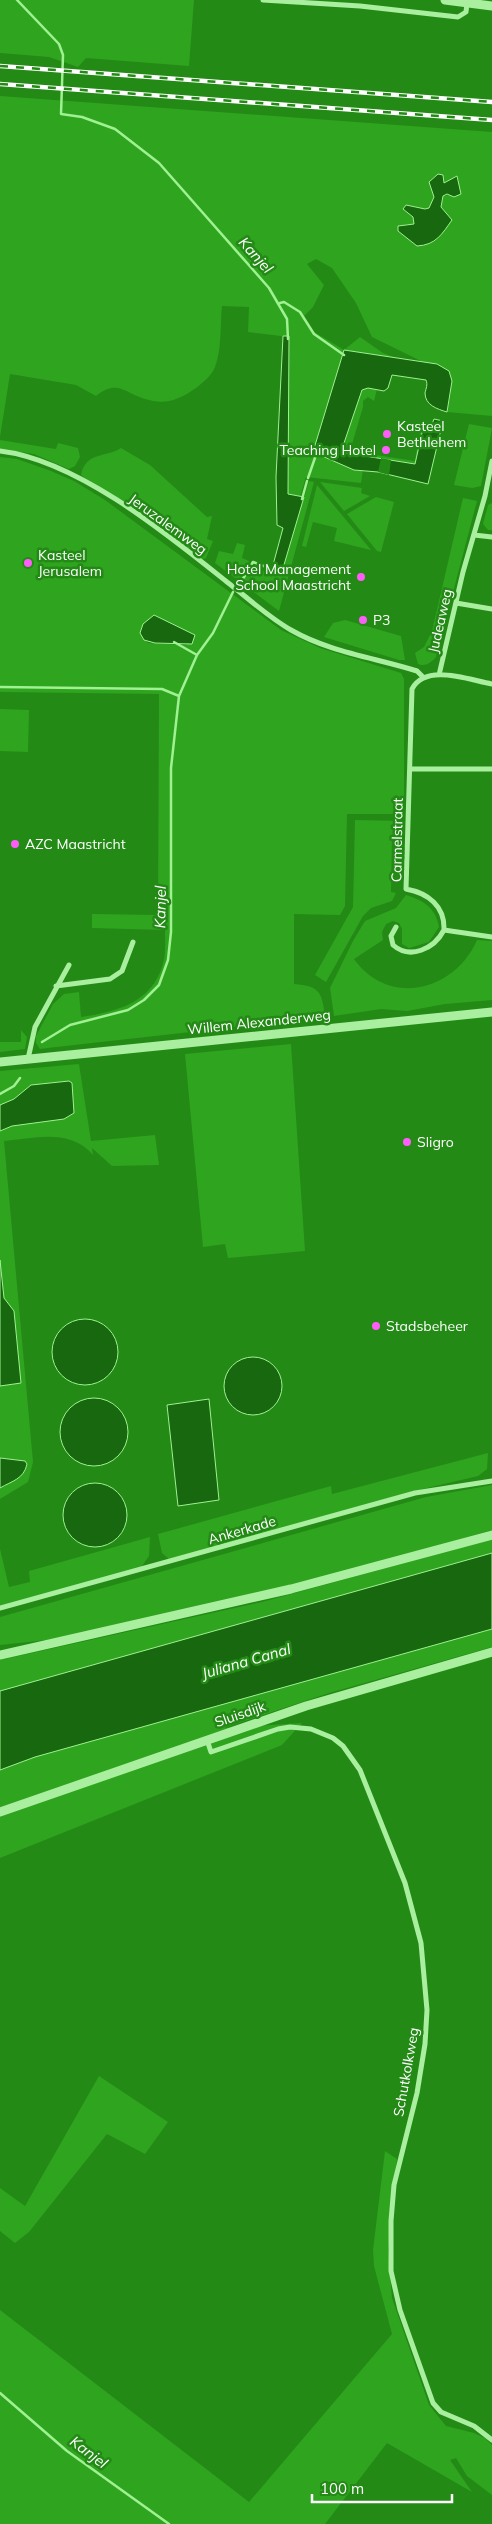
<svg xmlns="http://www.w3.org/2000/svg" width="492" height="2524" font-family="Mulish,sans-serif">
<rect width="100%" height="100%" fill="#238a16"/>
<!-- green -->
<path fill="#2fa41f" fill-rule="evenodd" d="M0,0H194L189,66L86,58L78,67L49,57L0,53Z
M0,96L492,132V416L447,412L451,393L437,364H427L372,337L356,303L332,268L316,259L307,264L324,285L313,307L303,317L311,330L344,350L360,337L383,353L401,360L344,350L313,452L354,470L363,469L361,483L306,477L300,497L288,495L289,337L248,332L249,307L222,306C220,325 222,349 215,367C210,380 188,395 176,399C166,403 155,402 145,399C124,393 118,379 96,396L76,385L10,374L0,437ZM438,174L443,175V184L457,176L460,194L443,196L441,207L451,220C438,239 437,247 412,243L406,224H414L413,217L403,209L406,205L425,209L429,208L434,197L432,179Z
M367,388L377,389L374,401L368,397L363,401V407L350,451L415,461L421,425L424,426L416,464L346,453L344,443L362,390Z
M469,424L492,428L481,486L472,488L454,485Z
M0,440L56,449L58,443L78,448L80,457L75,466L69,469L34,454L0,449Z
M121,448L150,465L207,517L212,516L207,539L213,541L206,558L202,559L81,475C86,451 106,458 121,448Z
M0,457L17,459L51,471L74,481L105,500L281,630L320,648L401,673L404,679V814H347L345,906L340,915L294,914V984C320,986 322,992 325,1017L56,1047L40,1049L36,1043V1036L53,1004L64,994L79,992L81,1017C116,1012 152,1003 163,964C166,954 165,941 165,930L92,928V914L158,915L159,694L0,692ZM154,615L195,635L186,645L148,643L140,633L143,624Z
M309,481L314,482L279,611L215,563L219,551L233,554L237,543L245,545L242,558L249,561L247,567L281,575Z
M320,482L362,488L361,493L370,496L344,511Z
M317,485L371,550L334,541L337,528L313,522L306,547L302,546Z
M376,497L394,502L381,552L377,551L347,514Z
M463,498L477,501L436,657C431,663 425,667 418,664L415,653L424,647L432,631Z
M492,503V530H488L483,524L488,505Z
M345,620L401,636L405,660H399L324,637L333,623Z
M0,709L29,710L28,752L0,751Z
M355,820L404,821V833L392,835L391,892L396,893L392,901L371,908L363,916L326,982L315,975L353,907Z
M406,895C423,900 436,908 439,927L429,942L409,948L402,944V929L399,923L393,921L386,924L382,932L383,940L354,959C389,1008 455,991 477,940L492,941V1000L445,1004L407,1011L381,1009L334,1016L330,988L353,941L365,921L396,908Z
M21,1030L27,1037L25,1049L0,1052V1042H21Z
M291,1044L305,1251L228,1258L225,1244L203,1247L185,1054Z
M79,1064L91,1141L155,1135L159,1165L112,1166L92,1148L93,1155C70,1128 35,1138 4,1141L33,1462L28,1482L0,1499V1488L6,1485L25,1461L0,1458V1386L21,1382L14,1311L4,1298L0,1260V1131L12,1126L69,1081L31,1085L14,1099L0,1105V1071Z
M488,1453L487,1469L478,1476L410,1492L170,1560L162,1553L158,1534L331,1486L332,1494Z
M492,1485V1530L321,1579L56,1639L0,1645V1617L426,1497Z
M150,1537L149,1556L140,1569L0,1606V1549L9,1587L30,1582L29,1571Z
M492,1539V1553L0,1691V1660L262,1602Z
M492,1629V1647L329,1693L224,1728L302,1723L282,1745L0,1858V1770L35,1757Z
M99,2076L168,2122L145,2154L107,2134L29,2232L15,2243L0,2231V2188L25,2206Z
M385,2151L397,2159L388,2249L392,2298L429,2405L446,2426L474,2433L485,2438L492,2445V2495L467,2476L456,2458L450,2460L472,2492L387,2443L325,2524H0V2310L249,2502L392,2334L374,2266L373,2250Z"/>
<!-- water -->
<path fill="#17680e" stroke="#9ff191" d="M438,174L443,175L444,183L457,176L461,194L454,197L447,194L443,196L441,207L452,220C442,234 436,245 417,246L398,231V226L414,224L413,217L403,209L406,205L425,209L429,208L434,197L429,182Z
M283,336H289L288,494L304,497L281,575L273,565L283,528L277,525L276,477Z
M344,350L437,364L449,371L452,381L447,412C437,409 425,405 425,393C426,388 428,385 426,380L392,375L388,388L384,391L368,388L362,390L344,443L346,453L415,464L424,424H432L434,419L443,421L428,484L378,472L354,470L313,452Z
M154,615L195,635L192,644L155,643L144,640L140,633L143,624Z
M69,1081L72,1083L74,1113L64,1119L12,1126L0,1131V1105L14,1099L31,1085Z
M0,1260L4,1298L14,1311L21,1383L0,1386Z
M52 1352a33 33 0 1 1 66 0a33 33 0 1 1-66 0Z
M224 1386a29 29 0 1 1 58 0a29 29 0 1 1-58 0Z
M60 1432a34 34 0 1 1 68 0a34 34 0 1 1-68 0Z
M209,1399L219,1500L178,1506L167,1405Z
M0,1458L25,1461L27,1464C24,1479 12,1481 0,1488Z
M63 1515a32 32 0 1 1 64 0a32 32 0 1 1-64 0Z
M492,1553V1629L35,1757L0,1770V1691Z"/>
<!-- pier -->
<path fill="#238a16" d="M381,458L391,460L389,475L378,472Z"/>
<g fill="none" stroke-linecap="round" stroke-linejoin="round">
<!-- stream -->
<path stroke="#9ff191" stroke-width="2.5" d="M17,0L59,44L63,55L61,114L82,117L115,129L159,163L269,288L287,319L288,339
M280,303L284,302L300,312L314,334L344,355
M308,478L317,452
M302,499L307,481
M238,587L253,562L269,568L278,567
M174,642L197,655
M0,687L162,689L179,696
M42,1042L70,1025L128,1010L144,1000L159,985L168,960L171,932V768L179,696L197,655L213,633L233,592
M0,1094L14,1086L20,1078
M0,2393L67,2451L169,2524"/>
<!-- minor -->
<path stroke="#a9ef9f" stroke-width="5" d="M263,0L360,6L458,17L466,12L467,3
M0,451C77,460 167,534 227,582C248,598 268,617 291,630C329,652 376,658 417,671L423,677
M474,535L492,537
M456,603L492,609
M439,675L463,572L485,496L492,461
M410,769H492
M396,927L391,936L393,945C410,960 434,949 444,930C445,906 428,893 406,889L412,689C426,663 469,680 492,684
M444,930L492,937
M56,986L110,979L122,971L133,942
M28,1059L35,1027L69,965
M0,1608L415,1493L492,1481
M207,1740L211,1752L278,1729L290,1727L311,1729L333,1738L343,1746L360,1770L405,1883L421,1943L427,2010L425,2044L417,2093L394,2185L391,2221V2271L400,2310L433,2403L441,2412L474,2426L492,2440"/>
<!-- tertiary -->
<path stroke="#a9ef9f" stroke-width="9" d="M445,0L492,6
M0,1062L492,1012
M0,1655L291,1589L492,1535
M0,1812L306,1706L492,1652"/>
<!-- rail casing -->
<g stroke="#fff" stroke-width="4.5">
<path id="rail" d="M0,66L492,102
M0,84L492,120"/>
</g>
<!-- rail -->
<use href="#rail" stroke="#238a16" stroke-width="2.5" stroke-dasharray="8" stroke-linecap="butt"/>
</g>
<!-- markers -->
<g fill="#ff5df9" stroke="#238a16" stroke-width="2">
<circle cx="387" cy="434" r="5"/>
<circle cx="386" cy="450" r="5"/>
<circle cx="28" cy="563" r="5"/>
<circle cx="361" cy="577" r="5"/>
<circle cx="363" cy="620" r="5"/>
<circle cx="15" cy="844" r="5"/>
<circle cx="407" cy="1142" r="5"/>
<circle cx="376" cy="1326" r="5"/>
</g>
<g text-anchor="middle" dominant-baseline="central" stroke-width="5" stroke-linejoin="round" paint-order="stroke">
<!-- poi labels -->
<g font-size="14" fill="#fff" stroke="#238a16" text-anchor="start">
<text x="397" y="426">Kasteel<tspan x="397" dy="16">Bethlehem</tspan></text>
<text x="376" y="450" text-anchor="end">Teaching Hotel</text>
<text x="38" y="555">Kasteel<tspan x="38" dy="16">Jerusalem</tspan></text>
<text x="351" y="569" text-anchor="end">Hotel Management<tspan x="351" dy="16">School Maastricht</tspan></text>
<text x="373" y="620">P3</text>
<text x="25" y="844">AZC Maastricht</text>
<text x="417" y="1142">Sligro</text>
<text x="386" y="1326">Stadsbeheer</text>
</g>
<!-- street labels -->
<g font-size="14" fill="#fff" stroke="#238a16">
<text transform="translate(168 524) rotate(36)">Jeruzalemweg</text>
<text transform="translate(440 621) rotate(-77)">Judeaweg</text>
<text transform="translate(397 840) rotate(-89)">Carmelstraat</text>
<text transform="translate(259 1022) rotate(-6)">Willem Alexanderweg</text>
<text transform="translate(242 1530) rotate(-16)">Ankerkade</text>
<text transform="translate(240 1714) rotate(-19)">Sluisdijk</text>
<text transform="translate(406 2072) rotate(-80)">Schutkolkweg</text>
</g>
<!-- water labels -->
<g font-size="15" font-style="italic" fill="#fff" stroke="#238a16">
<text transform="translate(256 255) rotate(48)">Kanjel</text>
<text transform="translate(160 907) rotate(-89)">Kanjel</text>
<text transform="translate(246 1661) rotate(-16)">Juliana Canal</text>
<text transform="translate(89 2452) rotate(37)">Kanjel</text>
</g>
</g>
<!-- scale -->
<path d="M312 2494v8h140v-8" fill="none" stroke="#ffffff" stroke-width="2.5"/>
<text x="320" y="2494" font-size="15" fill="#ffffff" stroke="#238a16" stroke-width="4" paint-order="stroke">100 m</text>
</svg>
